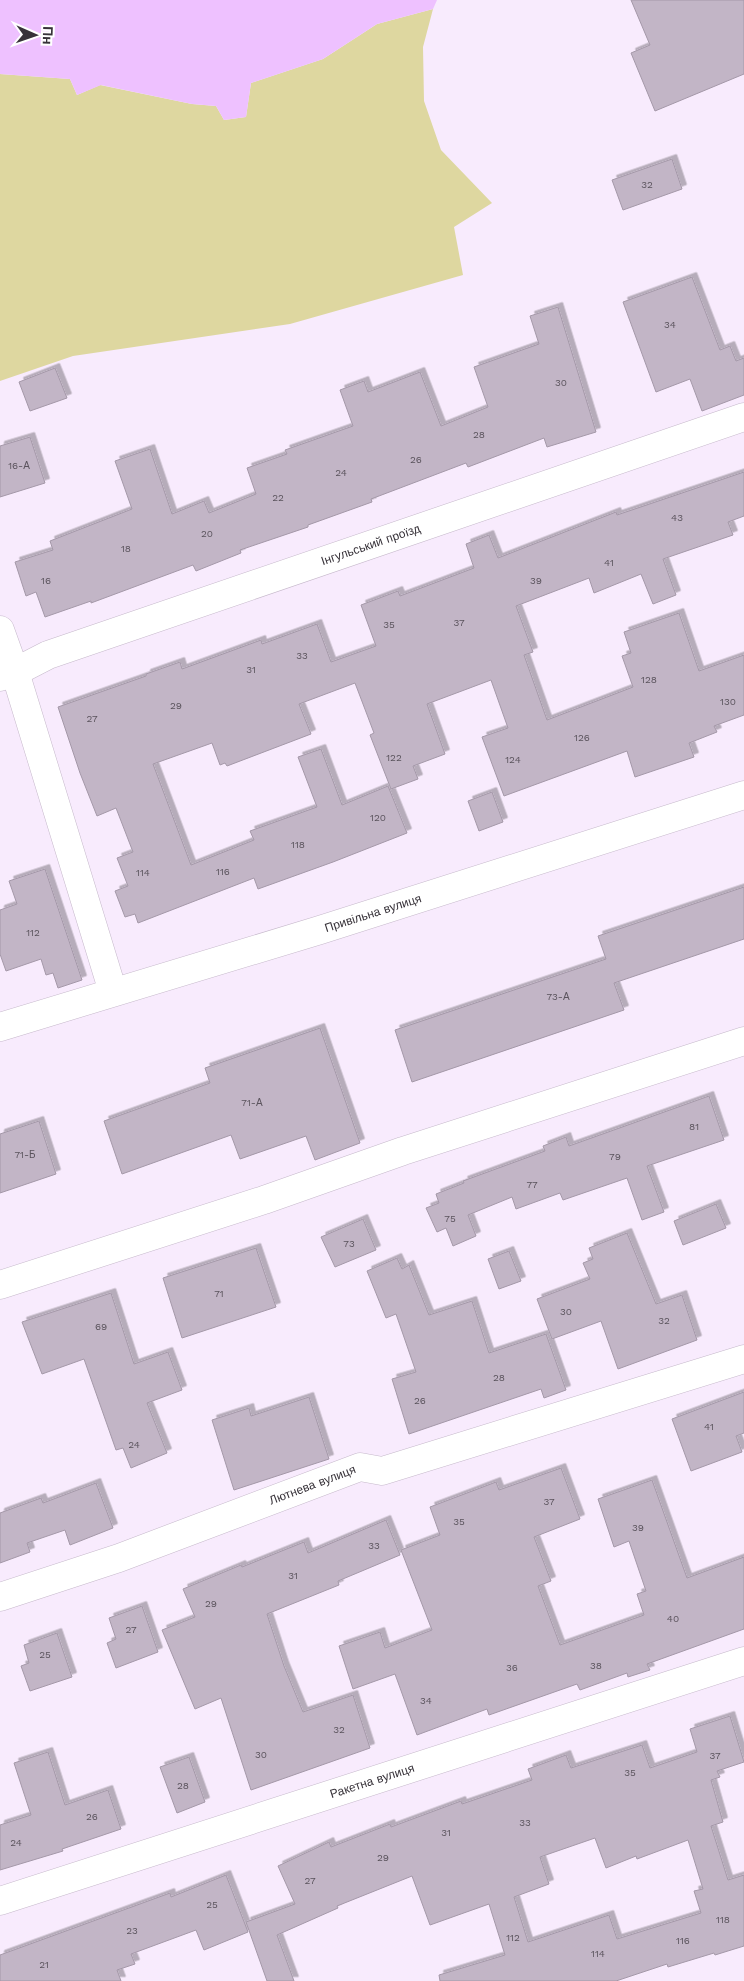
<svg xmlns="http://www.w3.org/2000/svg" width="744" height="1981" font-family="'Work Sans',sans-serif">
<defs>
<filter id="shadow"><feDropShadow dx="4.5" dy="-4.5" stdDeviation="0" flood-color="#0004"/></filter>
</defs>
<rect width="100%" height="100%" fill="#f8ebfd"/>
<!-- green -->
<path fill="#ded7a0" d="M433,9L423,47L424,101L441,150L492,203L454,227L463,275L290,324L73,356L0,381V74L70,79L77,95L100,85L192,104L216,106L224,120L246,117L251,83L323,59L377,24Z"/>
<!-- water -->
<path fill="#eec1ff" d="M0,0H437L433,9L377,24L323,59L251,83L246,117L224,120L216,106L192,104L101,85L77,95L70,79L0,74Z"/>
<!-- building -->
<path fill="#c2b5c6" stroke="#a498a8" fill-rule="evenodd" filter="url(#shadow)" d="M631,0H744V74L655,111L631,53L650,45Z
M672,159L682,189L623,210L612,180Z
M692,277L720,350L730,346L736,361L744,358V395L702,411L690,379L656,392L623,302Z
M558,307L596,432L547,447L544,438L468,467L466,463L371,499L372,502L308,525V527L240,550L241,553L196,571L193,565L91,603V601L45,617L36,592L26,596L15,562L53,550L50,541L132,509L115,461L150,449L172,514L204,501L209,513L256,494L247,468L287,454L285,450L353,426L340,390L364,381L368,392L420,372L441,426L488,407L474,367L539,344L530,316Z
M55,368L67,398L30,411L19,382Z
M30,437L45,483L0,497V446Z
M744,472V516L728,522L733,535L663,559L676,595L653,604L641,574L594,593L589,578L516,606L533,652L524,655L547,720L633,687L622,656L631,653L624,632L679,613L699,671L744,655V715L714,726L717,732L689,743L694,757L635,777L627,751L504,796L482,737L508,728L491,680L427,704L445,754L413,766L418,779L391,789L370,735L374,733L355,683L299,704L311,734L227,766L225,763L220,765L212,743L153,764L191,865L254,840L250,831L317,807L298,757L321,749L342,805L388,786L407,833L333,862L258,889L254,878L138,923L135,914L125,917L115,891L128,886L117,858L133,852L116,808L97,816L80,773L58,707L146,676V674L180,662L182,669L261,640L262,644L317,624L331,662L376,646L361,605L398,591L400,596L474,568L466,544L489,535L498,558L616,512L617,515Z
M492,792L503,822L479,831L468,801Z
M45,869L82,980L58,988L53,973L46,975L41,959L6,971L0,954V910L17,904L9,881Z
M744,887V939L614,983L624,1010L412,1082L395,1030L606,959L598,936Z
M320,1028L360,1143L315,1160L306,1136L240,1159L231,1135L122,1174L104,1121L210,1083L205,1068Z
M709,1096L724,1140L647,1166L664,1212L642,1220L627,1178L563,1200L560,1193L516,1209L512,1197L468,1215L476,1236L453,1246L446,1228L437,1232L426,1208L439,1203L436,1194L464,1183L463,1181L545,1151L543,1146L566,1137L569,1146Z
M39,1121L56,1174L0,1193V1134Z
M716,1204L726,1228L683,1245L674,1221Z
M363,1219L376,1250L335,1267L321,1237Z
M627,1233L656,1304L682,1295L697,1340L618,1369L601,1321L552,1339L537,1299L590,1279L583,1263L593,1259L589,1248Z
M256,1248L276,1307L182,1338L163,1278Z
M509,1251L521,1281L499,1289L488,1259Z
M397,1258L402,1269L409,1265L429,1315L472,1301L489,1353L546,1334L566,1390L544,1398L541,1389L409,1434L392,1379L416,1372L396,1314L386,1318L367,1271Z
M111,1293L134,1364L168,1352L182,1390L147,1403L167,1453L131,1468L123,1448L116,1450L84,1359L42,1374L22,1322Z
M744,1392V1433L736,1436L742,1452L691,1471L672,1419Z
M309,1397L329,1459L234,1490L212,1420L249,1408L251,1416Z
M561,1468L580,1519L534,1537L551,1581L538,1586L560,1645L644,1615L637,1594L646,1591L629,1541L614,1547L598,1499L652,1480L687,1578L744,1557V1629L647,1664L650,1670L628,1677L627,1673L580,1690L577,1684L489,1715L487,1709L417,1735L395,1674L353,1689L339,1646L380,1632L385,1648L432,1630L401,1550L440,1535L430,1507L496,1482L499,1490Z
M96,1483L113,1528L70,1545L65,1530L27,1543L30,1552L0,1563V1513L41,1498L43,1503Z
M386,1520L400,1555L338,1581L339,1585L267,1614L284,1666L303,1712L353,1695L370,1748L251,1790L221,1698L195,1709L162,1630L195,1617L183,1589L241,1565L242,1567L304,1542L308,1553Z
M142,1606L158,1652L116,1668L107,1643L116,1639L109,1618Z
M57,1633L72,1677L30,1691L21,1666L29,1663L24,1645Z
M730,1716L744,1762L717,1771L720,1777L711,1780L723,1822L711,1826L728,1880L744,1875V1946L715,1955L714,1953L668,1967L667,1964L616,1981H440L439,1975L505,1955L489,1904L430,1925L412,1876L337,1906L338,1908L277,1935L294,1981H267L246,1922L295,1904L278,1866L329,1842L331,1847L390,1824L391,1827L461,1801L462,1804L532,1780L528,1769L566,1755L571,1768L642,1745L650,1768L697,1752L690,1729ZM595,1838L606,1868L636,1856L637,1859L688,1840L703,1889L694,1891L701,1913L617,1939L609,1915L528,1942L514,1897L549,1884L540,1857Z
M48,1752L65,1805L108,1790L121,1829L62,1849L63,1851L0,1870V1825L31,1815L14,1763Z
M189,1757L205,1802L177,1813L160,1767Z
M226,1875L248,1932L204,1950L196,1930L131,1954L135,1964L117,1970L121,1981H0V1955L170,1893L171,1897Z"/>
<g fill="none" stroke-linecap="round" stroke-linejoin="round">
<!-- minor casing -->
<g stroke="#c6b9cb" stroke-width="29">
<g id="minor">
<path d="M0,630L15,672L113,992"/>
<path id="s1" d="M0,677L15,672L48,655L744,417"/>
<path d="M0,1285L264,1200L403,1151L744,1041"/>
<path id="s2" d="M0,1597L119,1558L360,1467L382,1471L744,1359"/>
<path id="s3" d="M0,1901L744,1661"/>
</g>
</g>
<!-- tertiary casing -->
<g stroke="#c6b9cb" stroke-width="29">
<g id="tertiary">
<path id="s4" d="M0,1027L320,930L744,795"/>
</g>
</g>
<!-- minor -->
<use href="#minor" stroke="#fff" stroke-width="28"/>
<!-- tertiary -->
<use href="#tertiary" stroke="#fff" stroke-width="28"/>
</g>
<g text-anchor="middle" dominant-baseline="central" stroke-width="4" stroke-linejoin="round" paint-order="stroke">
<!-- number labels -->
<g font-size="10" fill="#5a535c">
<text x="647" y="184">32</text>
<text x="670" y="324">34</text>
<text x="561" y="382">30</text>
<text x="479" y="434">28</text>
<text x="416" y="459">26</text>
<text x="19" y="465">16-А</text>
<text x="341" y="472">24</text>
<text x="278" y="497">22</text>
<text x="677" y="517">43</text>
<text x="207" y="533">20</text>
<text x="126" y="548">18</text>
<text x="609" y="562">41</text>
<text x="46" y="580">16</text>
<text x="536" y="580">39</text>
<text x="459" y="622">37</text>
<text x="389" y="624">35</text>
<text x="302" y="655">33</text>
<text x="251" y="669">31</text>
<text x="649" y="679">128</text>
<text x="728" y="701">130</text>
<text x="176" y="705">29</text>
<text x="92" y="718">27</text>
<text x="582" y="737">126</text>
<text x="394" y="757">122</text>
<text x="513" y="759">124</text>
<text x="378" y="817">120</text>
<text x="298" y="844">118</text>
<text x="223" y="871">116</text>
<text x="143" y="872">114</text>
<text x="33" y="932">112</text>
<text x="558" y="996">73-А</text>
<text x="252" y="1102">71-А</text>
<text x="694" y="1126">81</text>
<text x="25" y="1154">71-Б</text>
<text x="615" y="1156">79</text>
<text x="532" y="1184">77</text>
<text x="450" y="1218">75</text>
<text x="349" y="1243">73</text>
<text x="219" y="1293">71</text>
<text x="566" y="1311">30</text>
<text x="664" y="1320">32</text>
<text x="101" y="1326">69</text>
<text x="499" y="1377">28</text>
<text x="420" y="1400">26</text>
<text x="709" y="1426">41</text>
<text x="134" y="1444">24</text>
<text x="549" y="1501">37</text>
<text x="459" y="1521">35</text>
<text x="638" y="1527">39</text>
<text x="374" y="1545">33</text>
<text x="293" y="1575">31</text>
<text x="211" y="1603">29</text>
<text x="673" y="1618">40</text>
<text x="131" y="1629">27</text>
<text x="45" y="1654">25</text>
<text x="596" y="1665">38</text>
<text x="512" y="1667">36</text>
<text x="426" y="1700">34</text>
<text x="339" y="1729">32</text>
<text x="261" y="1754">30</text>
<text x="715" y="1755">37</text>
<text x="630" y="1772">35</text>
<text x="183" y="1785">28</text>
<text x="92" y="1816">26</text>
<text x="525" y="1822">33</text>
<text x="446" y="1832">31</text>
<text x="16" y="1842">24</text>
<text x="383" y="1857">29</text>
<text x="310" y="1880">27</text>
<text x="212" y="1904">25</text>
<text x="723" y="1919">118</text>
<text x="132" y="1930">23</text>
<text x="513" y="1937">112</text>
<text x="683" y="1940">116</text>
<text x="598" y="1953">114</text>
<text x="44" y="1964">21</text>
</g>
<!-- street labels -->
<g font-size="12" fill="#373239" stroke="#fff">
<text stroke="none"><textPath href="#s1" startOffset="394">Інгульський проїзд</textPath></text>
<text stroke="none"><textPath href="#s4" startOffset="390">Привільна вулиця</textPath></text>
<text stroke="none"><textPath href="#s2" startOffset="332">Лютнева вулиця</textPath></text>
<text stroke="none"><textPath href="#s3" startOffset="391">Ракетна вулиця</textPath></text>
</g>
</g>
<!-- north arrow -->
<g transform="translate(35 35) rotate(92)" stroke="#ffffff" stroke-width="4" paint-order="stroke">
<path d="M0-4L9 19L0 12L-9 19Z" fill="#373239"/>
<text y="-8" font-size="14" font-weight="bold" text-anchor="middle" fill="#373239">Пн</text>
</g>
</svg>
